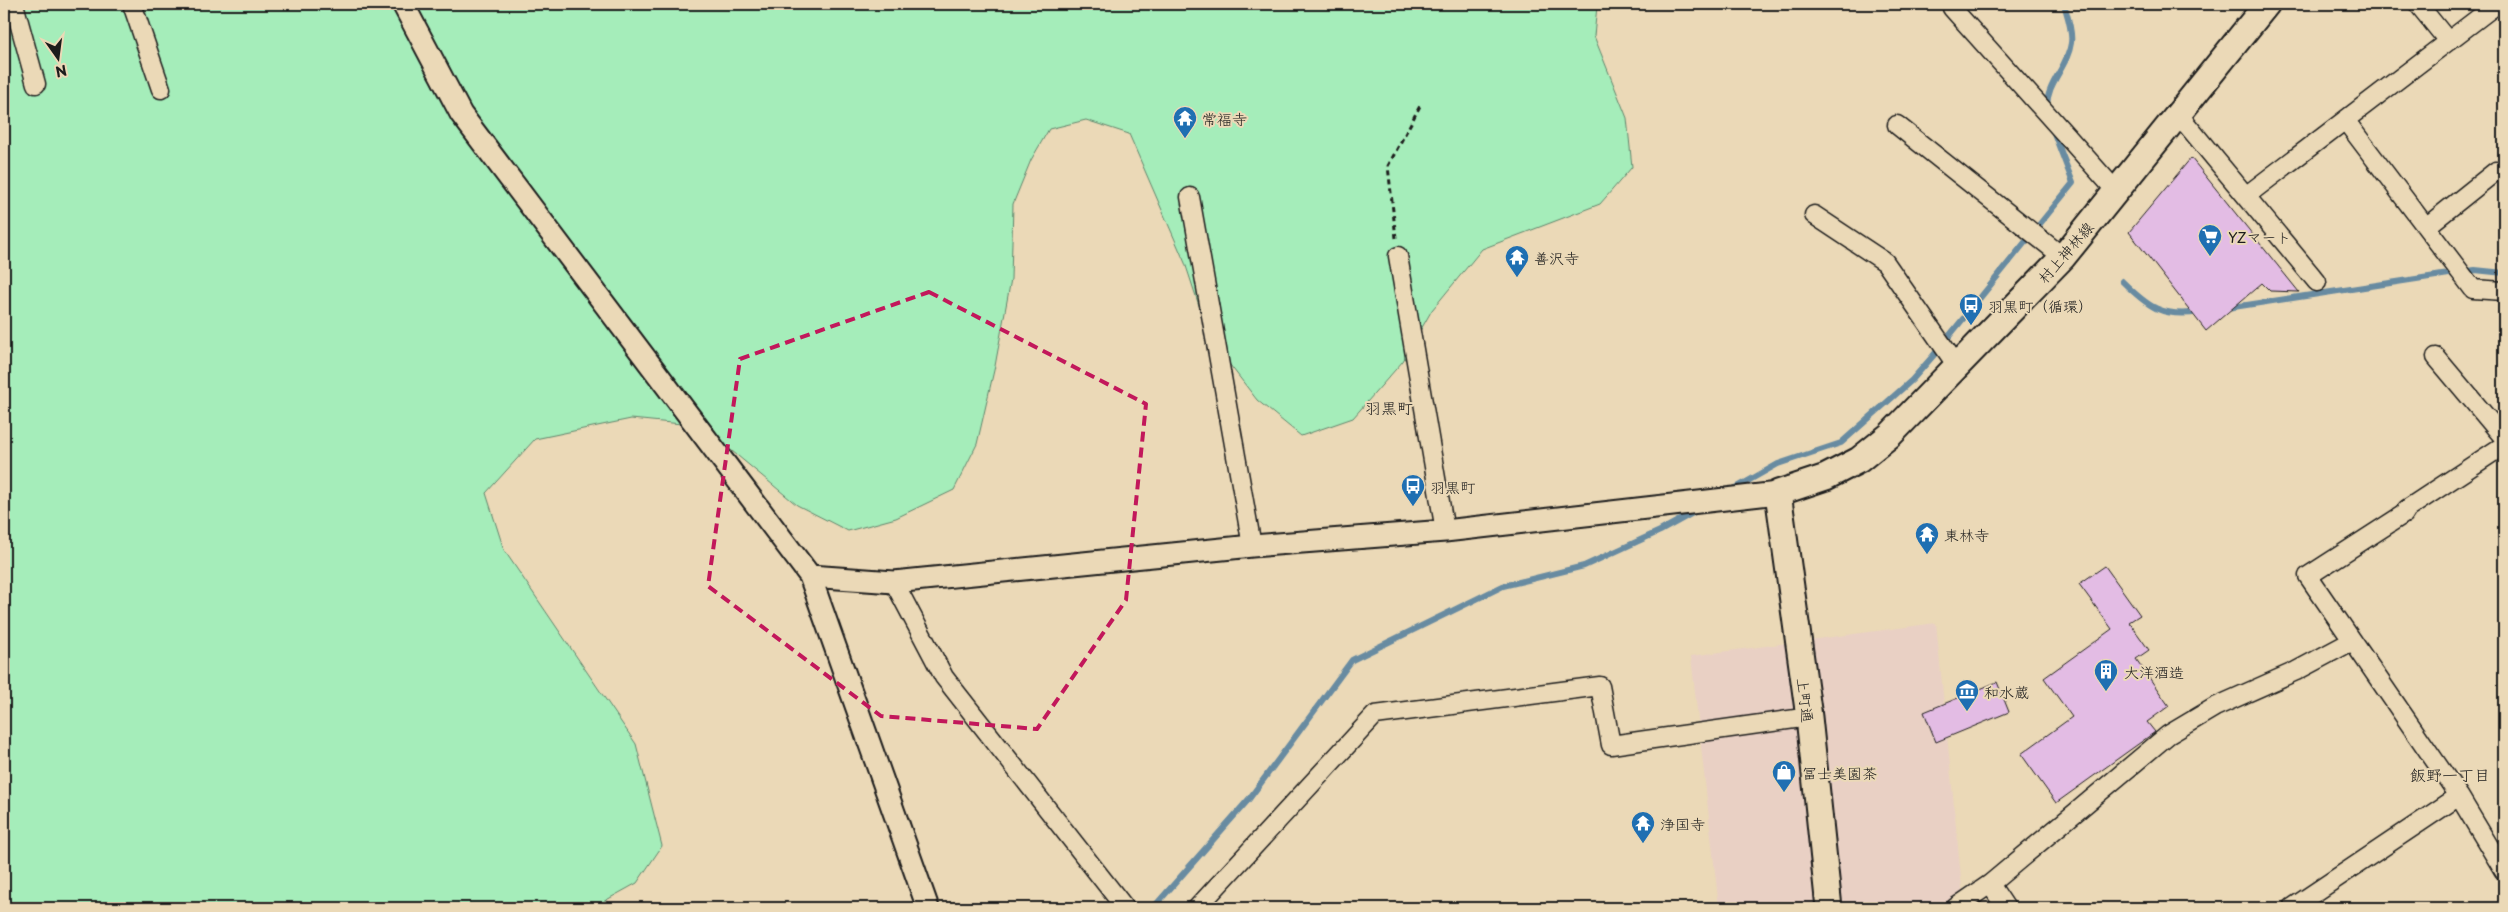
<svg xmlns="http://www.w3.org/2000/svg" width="2508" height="912" font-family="'Playpen Sans','Klee One',sans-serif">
<rect width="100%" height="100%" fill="#ebd9b7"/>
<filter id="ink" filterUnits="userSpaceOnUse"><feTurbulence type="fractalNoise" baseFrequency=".02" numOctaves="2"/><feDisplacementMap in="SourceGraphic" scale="10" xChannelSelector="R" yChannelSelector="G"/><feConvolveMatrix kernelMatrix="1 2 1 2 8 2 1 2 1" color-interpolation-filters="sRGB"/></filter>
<g filter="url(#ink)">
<!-- built -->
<path fill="#e9d0c4" d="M1936,623L1964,908H1719L1691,656Z"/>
<!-- green -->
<path fill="#a5edba" stroke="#60846b" d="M4,4H1601L1597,6L1594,36L1627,118L1632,167L1600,204L1482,249L1432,310L1403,361L1353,418L1301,436L1257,400L1210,339L1185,263L1129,134L1086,120L1049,129L1031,160L1013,204L1011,279L995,366L977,444L954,490L896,518L848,531L797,505L702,426L631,419L535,439L486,493L504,550L636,744L662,846L637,883L592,908H4Z"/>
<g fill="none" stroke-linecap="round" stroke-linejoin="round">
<!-- stream -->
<path stroke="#678ba1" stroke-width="6" d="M2047,108C2046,83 2068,67 2071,43C2073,31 2067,15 2064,4
M2122,281C2148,307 2162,318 2200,312
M2227,308L2475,270L2504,273
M1732,490L1778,464L1841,443L1912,380L1933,356L2073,183L2052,128
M1153,908L1249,799L1352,660L1503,586L1584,566L1660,531L1698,510"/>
</g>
<!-- building -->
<path fill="#e3bce4" stroke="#1c1c1c" d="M2191,158L2299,292L2270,291L2262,283L2206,331L2129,232Z
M2105,566L2140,615L2129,622L2149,650L2136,659L2169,706L2147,722L2155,732L2056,803L2021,754L2072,717L2044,678L2112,629L2079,584Z
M1997,682L2009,712L1936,742L1924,712Z"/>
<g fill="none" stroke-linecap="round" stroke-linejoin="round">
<!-- minor casing -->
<g stroke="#1c1c1c" stroke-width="21">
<path id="minor" d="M14,4L36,84
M132,4L161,89
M2418,4L2448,41
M1952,8L2116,191
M2178,114L2317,282
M2345,120L2473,289L2504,291
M1897,125L2063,257
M2247,195L2497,4
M1190,197L1252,546
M1814,215L1885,262L1957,366
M2426,227L2496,171
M1398,256L1445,531
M2436,357L2504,438
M2504,445L2407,509L2404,514L2308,576L2459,796L2504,871
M894,582L944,677L1125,908
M1990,884L2006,908
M1197,908L1375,715L1600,686L1611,745L1809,717
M1955,908L1990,884L2168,735L2215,707L2296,671L2352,641
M2292,908L2459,796"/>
</g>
<!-- tertiary casing -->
<g stroke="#1c1c1c" stroke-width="25">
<path id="tertiary" d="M403,4L461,114L810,576L894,582L1252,546L1445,531L1778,493
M810,576L928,908"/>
</g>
<!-- secondary casing -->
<g stroke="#1c1c1c" stroke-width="29">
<path id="secondary" d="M1829,908L1809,717L1778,493L1826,477L1859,460L1890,435L2063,257L2267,4"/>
</g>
<!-- path -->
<path stroke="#1c1c1c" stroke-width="3" stroke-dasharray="5 4" stroke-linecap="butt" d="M1396,238L1388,166L1421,104"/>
<!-- minor -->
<use href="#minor" stroke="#ebd9b7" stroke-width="18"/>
<!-- tertiary -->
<use href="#tertiary" stroke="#ebd9b7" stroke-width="21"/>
<!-- secondary -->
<use href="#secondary" stroke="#ebd9b7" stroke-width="25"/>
</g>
</g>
<!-- marked area -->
<path fill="none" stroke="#c2185b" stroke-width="4" stroke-dasharray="10 6" stroke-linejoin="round" d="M929,292L1146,404L1126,600L1037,729L881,716L708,586L740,359Z"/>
<!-- icons -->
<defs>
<g id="temple-pin" transform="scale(1.25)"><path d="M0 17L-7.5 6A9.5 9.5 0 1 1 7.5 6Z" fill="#1f6fb2" stroke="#ebd9b7"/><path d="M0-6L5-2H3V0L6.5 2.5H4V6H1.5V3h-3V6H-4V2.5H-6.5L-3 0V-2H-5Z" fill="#fff"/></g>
<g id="supermarket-pin" transform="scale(1.25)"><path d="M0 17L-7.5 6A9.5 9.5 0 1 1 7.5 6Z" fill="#1f6fb2" stroke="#ebd9b7"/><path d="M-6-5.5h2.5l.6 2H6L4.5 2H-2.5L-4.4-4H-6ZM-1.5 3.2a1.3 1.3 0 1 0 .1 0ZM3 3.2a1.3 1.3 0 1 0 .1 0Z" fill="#fff"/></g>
<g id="bus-pin" transform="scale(1.25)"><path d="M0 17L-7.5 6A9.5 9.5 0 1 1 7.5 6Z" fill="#1f6fb2" stroke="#ebd9b7"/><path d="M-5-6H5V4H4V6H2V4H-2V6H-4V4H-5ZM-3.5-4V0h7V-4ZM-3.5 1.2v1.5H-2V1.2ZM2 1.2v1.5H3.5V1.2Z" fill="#fff"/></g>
<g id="building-pin" transform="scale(1.25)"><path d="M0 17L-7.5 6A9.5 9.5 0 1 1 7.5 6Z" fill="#1f6fb2" stroke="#ebd9b7"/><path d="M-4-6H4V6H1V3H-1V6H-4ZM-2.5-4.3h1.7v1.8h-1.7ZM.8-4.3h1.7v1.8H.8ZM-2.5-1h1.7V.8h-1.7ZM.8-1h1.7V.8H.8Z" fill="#fff"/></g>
<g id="museum-pin" transform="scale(1.25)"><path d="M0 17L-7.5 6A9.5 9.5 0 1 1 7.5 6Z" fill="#1f6fb2" stroke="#ebd9b7"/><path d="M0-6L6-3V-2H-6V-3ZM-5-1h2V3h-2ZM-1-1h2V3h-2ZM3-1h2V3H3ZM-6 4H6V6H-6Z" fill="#fff"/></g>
<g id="shop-pin" transform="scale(1.25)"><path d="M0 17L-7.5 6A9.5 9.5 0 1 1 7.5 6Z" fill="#1f6fb2" stroke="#ebd9b7"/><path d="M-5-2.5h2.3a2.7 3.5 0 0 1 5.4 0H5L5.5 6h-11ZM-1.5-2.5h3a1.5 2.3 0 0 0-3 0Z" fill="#fff"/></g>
</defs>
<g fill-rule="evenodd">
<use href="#temple-pin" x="1185" y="118"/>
<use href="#supermarket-pin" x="2210" y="236"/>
<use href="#temple-pin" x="1517" y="257"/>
<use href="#bus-pin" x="1971" y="305"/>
<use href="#bus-pin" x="1413" y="486"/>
<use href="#temple-pin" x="1927" y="534"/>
<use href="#building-pin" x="2106" y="671"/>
<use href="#museum-pin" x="1967" y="691"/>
<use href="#shop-pin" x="1784" y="772"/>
<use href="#temple-pin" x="1643" y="823"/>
</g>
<g text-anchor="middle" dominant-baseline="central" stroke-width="4" stroke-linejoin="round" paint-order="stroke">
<!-- poi labels -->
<g font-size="15" fill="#1c1c1c" stroke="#ebd9b7" text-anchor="start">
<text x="1202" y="118">常福寺</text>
<text x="2228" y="236">YZマート</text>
<text x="1534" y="257">善沢寺</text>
<text x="1988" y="305">羽黒町（循環）</text>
<text x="1430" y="486">羽黒町</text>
<text x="1944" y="534">東林寺</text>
<text x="2124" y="671">大洋酒造</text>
<text x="1984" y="691">和水蔵</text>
<text x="1802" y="772">冨士美園茶</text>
<text x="1660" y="823">浄国寺</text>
</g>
<!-- street labels -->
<g font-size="15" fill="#1c1c1c" stroke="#ebd9b7">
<text transform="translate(2065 252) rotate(-49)">村上神林線</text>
<text transform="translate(1806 700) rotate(83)">上町通</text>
</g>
<!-- neighbourhood labels -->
<g font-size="16" fill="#1c1c1c" stroke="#ebd9b7">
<text x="1389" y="407">羽黒町</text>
<text x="2450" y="774">飯野一丁目</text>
</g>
</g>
<!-- margin -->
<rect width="2508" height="912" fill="none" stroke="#ebd9b7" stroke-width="20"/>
<rect x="10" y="10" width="2488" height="892" fill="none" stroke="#1c1c1c" stroke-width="2" filter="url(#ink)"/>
<!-- north arrow -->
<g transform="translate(58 58) rotate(166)" stroke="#ebd9b7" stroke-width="4" paint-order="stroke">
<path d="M0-4L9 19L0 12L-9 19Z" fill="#1c1c1c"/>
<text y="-8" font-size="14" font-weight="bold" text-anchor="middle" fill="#1c1c1c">N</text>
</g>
</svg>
